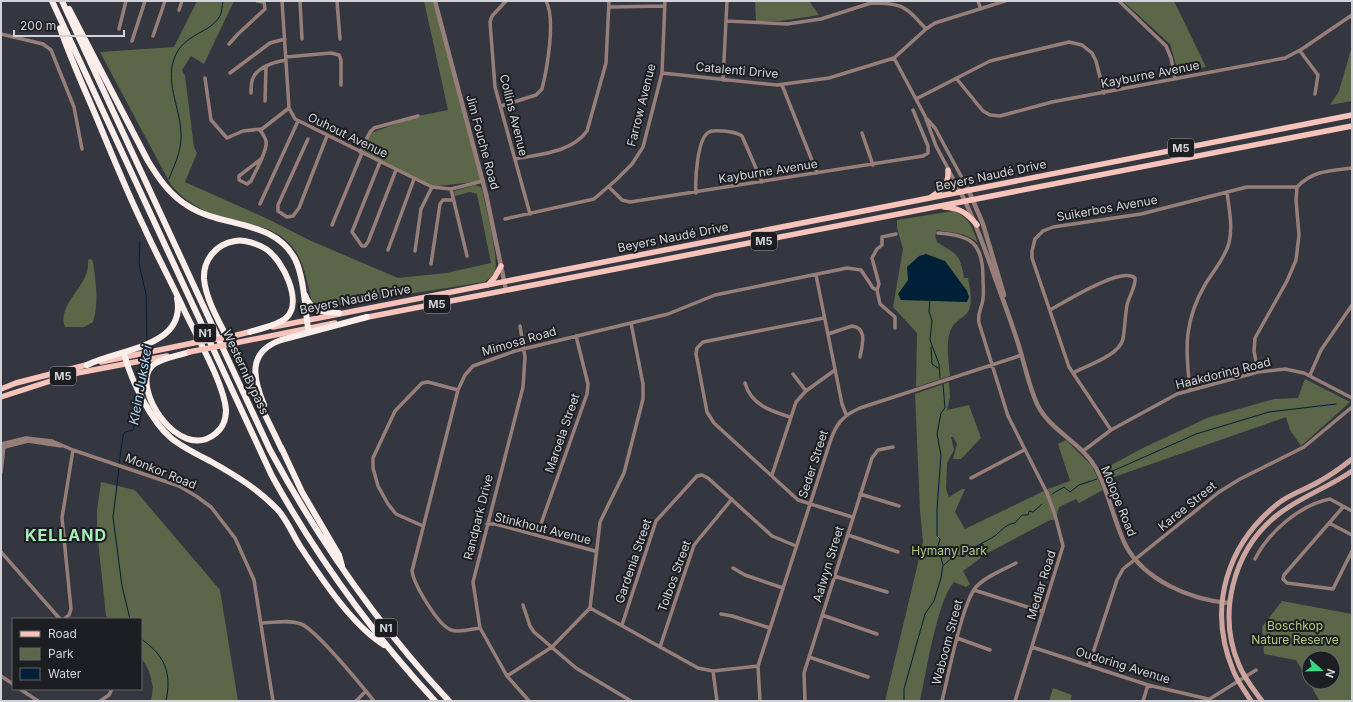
<svg xmlns="http://www.w3.org/2000/svg" width="1353" height="702" font-family="Inter,sans-serif">
<rect width="100%" height="100%" fill="#34373f"/>
<!-- green -->
<path fill="#5b6748" d="M197,1H234L204,64L191,56L182,70L185,76L194,147L197,153L185,182L270,220L309,240L398,278L446,273L491,263L477,194L470,192L455,196L454,191L475,185L481,187L483,193C486,210 499,257 495,271C493,277 489,279 484,282L321,308L312,302C307,282 304,258 289,243C270,222 232,223 207,212C193,205 181,197 171,185L100,52L174,47Z
M424,1H436L483,181L429,187L359,153L371,133L418,116L448,110Z
M755,1H809L819,15L780,21H756Z
M1123,1H1174L1206,67L1178,72L1170,44Z
M1352,46V101L1330,105L1339,91Z
M953,211C969,217 972,227 978,243C966,232 951,233 937,230L935,236L937,242C957,255 960,253 964,278H968C970,289 975,308 964,316C959,320 954,323 951,329C945,342 949,363 950,376L916,387L917,333L893,307L903,249L897,228V220Z
M91,259L93,262C96,283 99,302 93,322L84,327H65C56,303 91,286 88,260Z
M1305,379L1350,402L1301,446L1290,430L1286,417L1108,479L1104,469L1143,448L1207,418L1274,399L1298,398Z
M949,382L950,397L947,410L969,405L981,438L961,459H953L957,444L953,437H951L954,450L947,463L946,489L949,497L962,489H965L955,512L965,529L1048,489L1070,481L1058,444L1066,440L1092,466L1103,490L1079,503L1076,499L1059,507L1056,520H1050L986,554L963,571L970,584L966,587L954,582C937,601 926,674 920,701H885L923,542L920,510L915,394Z
M101,482L135,490L220,590L238,701H151L153,687L149,671L141,657V619H109L106,616L97,531V510Z
M1282,601L1352,614V701L1319,700L1309,682H1333V658H1309V682L1296,660L1264,654L1262,627Z
M1053,688L1072,695L1070,701H1049Z"/>
<!-- water -->
<path fill="#002037" d="M926,254L945,261L967,291L969,297L967,302L901,300L898,294L908,280L907,267L919,256Z"/>
<g fill="none" stroke-linecap="round" stroke-linejoin="round">
<!-- stream -->
<path stroke="#002037" stroke-width="1" d="M169,179C174,166 181,152 181,138C182,111 165,85 174,59C183,33 210,34 220,16C222,12 222,6 223,1
M140,241L139,264L146,294L147,342
M930,301L929,311L932,321L930,340L939,364L940,378
M931,347L932,364L938,368
M139,385L143,363
M119,464L123,436L125,432L133,430L135,423L132,416L137,394
M119,468L113,517L122,586L130,619
M1106,474L1196,434L1269,412L1336,404
M1052,494L1064,487L1070,492L1079,485L1097,479
M944,565L955,555L964,557C972,546 985,543 996,535C1002,530 1006,524 1015,523L1022,515H1028L1029,511L1033,512L1042,504
M141,639C165,655 172,673 166,701
M904,701V689L925,614L934,601L941,578L943,565L938,546L940,539L937,536V509L941,455L937,434L941,413L945,408L943,384"/>
<!-- minor -->
<path stroke="#977e79" stroke-width="3.5" d="M282,1L289,108L295,119L432,187L451,189L483,181
M300,1L302,39
M337,1L340,39
M506,1L492,16L490,22L495,87L530,214
M978,1L980,7
M1119,1L1166,46L1171,58L1175,79
M610,7L665,6
M179,10L182,1
M726,21L787,24L821,19L871,3C903,3 905,6 926,29
M119,29L126,1
M1,34L43,44L51,50L74,107L82,149
M153,36L165,1
M132,41L145,1
M229,44L238,34L265,9L264,2L257,1
M1300,51L1318,75L1315,94
M286,57L331,53L339,55L341,60V85
M894,58L925,116L936,146L960,191
M230,73L270,43L285,39
M662,73L777,85L829,78L894,58L926,29L935,23L1005,1
M205,78L211,120L227,138L243,131L262,129L289,108
M956,78L983,111L990,115L1000,116L1052,102L1285,58L1302,49L1352,15
M723,80L727,1
M782,85L817,173
M251,93C251,88 251,82 253,78C258,67 275,62 286,60
M916,99L990,61L1069,42L1082,45L1092,53L1096,61L1104,93
M265,101L266,67
M501,106L536,95L542,89C547,69 556,19 546,1
M927,119L935,128L968,189
M260,130C262,133 265,137 266,141C268,150 255,172 251,181L247,184L239,180V176L261,159
M862,133L873,165
M308,139L278,205V211L287,217L293,216L299,208L327,136
M360,152L370,132L374,128L418,116
M515,159C540,154 571,153 587,131L606,63L609,1
M380,162L352,232L362,246H365L368,242L396,170
M609,187L622,200L630,202L923,156L928,153V146L913,110
M451,189L467,256
M696,193C695,181 697,138 709,132C713,130 720,131 724,131C731,132 737,132 742,136L762,182
M260,204L298,121
M505,219L594,199L616,180L632,164L643,147L662,73L665,1
M332,225L362,153
M938,233C971,235 983,243 983,278C983,285 984,292 983,299C982,308 977,313 979,323L1008,416L1047,493L1055,515L1063,546L1015,701
M388,250L414,179
M415,251L421,209L432,187
M431,264L440,204L443,200H453
M816,275L842,404L846,414
M877,290L880,304L895,317V328
M1050,310C1065,302 1121,266 1135,278C1136,287 1129,296 1127,305C1125,316 1125,328 1123,339C1119,356 1087,365 1073,373
M824,318L703,342L697,348L696,354L707,412L714,423L798,500L852,517
M520,326L525,357L523,387L473,582L480,628L507,676L529,701
M828,334L852,326C868,328 862,346 860,357
M1258,372L1254,351L1255,338L1287,281L1296,260L1299,235L1296,200L1297,187C1313,170 1330,171 1352,168
M793,374L806,391
M1310,375L1321,350L1352,305
M745,383C751,405 771,411 790,417
M1190,389C1185,348 1184,320 1206,283C1214,270 1225,258 1229,243C1233,227 1229,208 1227,192
M1111,430L1069,367L1032,258V251L1035,239L1043,231L1053,227L1141,214L1247,187H1297
M1,444L26,438L52,441L73,450L179,486L196,496L211,507L235,538L254,580L273,701
M1,448L28,441L61,446
M1083,451L1111,430L1177,394L1258,372L1285,369L1304,373L1352,398
M1,472L4,446
M772,475L796,402L806,391L835,370
M971,478L1024,450
M860,494L899,506
M1343,507L1284,575L1283,579L1287,583L1333,589L1352,551
M1329,523L1352,535
M487,524H495L595,551
M423,526L396,514L388,504L378,486L373,468V458L395,411L422,383L428,382L458,390
M537,535L587,394L588,384L576,336
M848,535L898,552
M1,552L60,619
M1255,559C1268,533 1299,505 1330,499L1352,511
M733,568L745,575L783,588
M834,576L887,592
M974,590L1043,612
M523,605L530,626L534,632L576,668L631,701
M590,608L600,522L624,473L643,399V384L631,323
M590,608L698,668L713,671L758,666
M721,614L732,616L770,628
M822,615L877,634
M64,619L69,615L71,609L62,518L73,450
M261,623C274,623 288,619 301,624C316,630 361,685 374,701
M622,625L656,521L697,476L702,475L708,478L772,536L796,546
M480,628C471,629 459,633 451,630C438,625 414,585 412,571L458,390L465,375L473,366L515,351L668,314L715,295L847,268L861,270L873,288L877,290L879,284L872,258L877,249L882,245V237L896,234
M957,638L990,650
M660,647L694,545L732,499
M1032,647L1148,685L1208,699
M809,657L868,677
M1089,665L1117,580L1123,569L1219,492L1240,479L1304,447L1352,407
M713,671L717,701
M1,676L13,684
M507,676L552,647L590,608
M20,689L38,701
M1208,700L1256,670
M100,701L109,695L112,689
M356,701L366,691
M760,701L758,666L830,442C836,424 842,416 860,408L1022,355
M805,701L804,673L872,458L878,450L893,447
M942,701C948,677 962,603 976,587C986,576 1003,570 1016,563
M1143,701L1148,685"/>
<!-- tertiary -->
<path stroke="#977e79" stroke-width="4.5" d="M435,1L486,194L506,290
M968,189L983,224L1004,295
M960,191C974,218 984,246 994,275C1002,297 1010,318 1017,340C1024,361 1028,384 1037,404C1050,431 1081,442 1096,468C1109,492 1113,519 1125,544C1143,580 1191,600 1229,603"/>
<!-- secondary -->
<path stroke="#cea59e" stroke-width="5" d="M1251,701C1245,691 1237,681 1233,670C1207,607 1227,543 1280,502C1292,493 1307,489 1320,481C1331,475 1342,467 1352,459
M1262,701C1254,690 1244,678 1239,665C1217,614 1233,551 1276,516C1299,497 1328,488 1352,471"/>
<!-- primary -->
<path stroke="#f8c3ba" stroke-width="5.5" d="M931,197C943,189 949,185 948,170
M944,207C960,208 967,213 977,225
M488,285L495,277L501,266
M363,318L1352,126
M273,327L1352,115
M233,336L253,331
M235,343L335,323
M101,362L193,343
M1,389L16,383L90,364
M1,397L72,374L167,356"/>
<!-- motorway -->
<path stroke="#faedea" stroke-width="6" d="M52,1L272,476C317,557 372,633 435,701
M62,1L270,450C319,541 378,625 449,701
M69,9L148,161C159,179 170,195 188,206C222,228 274,219 295,259C304,277 305,308 308,328
M60,28C71,60 85,90 98,121C113,157 127,192 144,227C157,256 172,283 185,312C197,337 224,384 226,410C226,420 223,428 215,434C179,463 130,387 152,366C160,358 178,356 189,352
M305,295C311,312 323,312 339,313
M250,332C261,328 277,326 286,318C304,302 282,259 266,249C258,244 244,239 235,241C216,244 203,260 204,279C206,301 221,324 230,344C247,379 265,414 282,450
M125,357C132,382 151,421 171,438C182,447 196,454 210,461C235,475 258,489 278,510C287,520 293,535 300,546C321,578 352,625 384,645
M87,365C117,349 187,348 177,298
M264,405C253,378 247,352 281,340L367,317
M281,447L302,492L339,555L342,566"/>
<!-- primary-bridge -->
<path stroke="#f8c3ba" stroke-width="5.5" d="M193,343L233,336
M189,352L235,343"/>
</g>
<g text-anchor="middle" dominant-baseline="central" stroke-width="4" stroke-linejoin="round" paint-order="stroke">
<!-- shield labels -->
<g fill="#1d1e22" stroke="#9b9da2" stroke-width="1">
<rect x="1168" y="139" width="26" height="18" rx="3"/>
<rect x="751" y="232" width="26" height="18" rx="3"/>
<rect x="424" y="295" width="26" height="18" rx="3"/>
<rect x="194" y="324" width="22" height="18" rx="3"/>
<rect x="50" y="367" width="26" height="18" rx="3"/>
<rect x="375" y="619" width="22" height="18" rx="3"/>
</g>
<g font-size="11" font-weight="bold" fill="#d1d3d9">
<text x="1181" y="148">M5</text>
<text x="764" y="241">M5</text>
<text x="437" y="304">M5</text>
<text x="205" y="333">N1</text>
<text x="63" y="376">M5</text>
<text x="386" y="628">N1</text>
</g>
<!-- street labels -->
<g font-size="12" fill="#d1d3d9" stroke="#1d1e22">
<text transform="translate(737 70) rotate(5)">Catalenti Drive</text>
<text transform="translate(1150 74) rotate(-11)">Kayburne Avenue</text>
<text transform="translate(641 105) rotate(-76)">Farrow Avenue</text>
<text transform="translate(514 115) rotate(76)">Collins Avenue</text>
<text transform="translate(348 135) rotate(26)">Ouhout Avenue</text>
<text transform="translate(483 142) rotate(75)">Jim Fouche Road</text>
<text transform="translate(768 171) rotate(-9)">Kayburne Avenue</text>
<text transform="translate(991 175) rotate(-12)">Beyers Naudé Drive</text>
<text transform="translate(1107 208) rotate(-10)">Suikerbos Avenue</text>
<text transform="translate(673 237) rotate(-11)">Beyers Naudé Drive</text>
<text transform="translate(355 299) rotate(-11)">Beyers Naudé Drive</text>
<text transform="translate(519 341) rotate(-16)">Mimosa Road</text>
<text transform="translate(246 372) rotate(65)">Western Bypass</text>
<text transform="translate(1223 373) rotate(-14)">Haakdoring Road</text>
<text transform="translate(562 433) rotate(-71)">Maroela Street</text>
<text transform="translate(813 464) rotate(-72)">Seder Street</text>
<text transform="translate(161 471) rotate(22)">Monkor Road</text>
<text transform="translate(1119 501) rotate(68)">Molope Road</text>
<text transform="translate(1187 506) rotate(-39)">Karee Street</text>
<text transform="translate(478 517) rotate(-76)">Randpark Drive</text>
<text transform="translate(543 528) rotate(14)">Stinkhout Avenue</text>
<text transform="translate(633 561) rotate(-71)">Gardenia Street</text>
<text transform="translate(828 564) rotate(-73)">Aalwyn Street</text>
<text transform="translate(674 576) rotate(-70)">Tolbos Street</text>
<text transform="translate(1041 585) rotate(-73)">Medlar Road</text>
<text transform="translate(947 642) rotate(-75)">Waboom Street</text>
<text transform="translate(1123 665) rotate(17)">Oudoring Avenue</text>
</g>
<!-- park labels -->
<g font-size="12" fill="#b0cb80" stroke="#1d1e22">
<text x="949" y="550">Hymany Park</text>
<text x="1295" y="625">Boschkop<tspan x="1295" dy="14">Nature Reserve</tspan></text>
</g>
<!-- water labels -->
<g font-size="13" font-style="italic" fill="#b0d9f9" stroke="#1d1e22">
<text transform="translate(140 385) rotate(-80)">Klein Jukskei</text>
</g>
<!-- district labels -->
<g font-size="16" font-weight="bold" letter-spacing="1" fill="#a5eebc" stroke="#1d1e22">
<text x="66" y="535">KELLAND</text>
</g>
</g>
<!-- border -->
<rect width="1353" height="702" fill="none" stroke="#d1d3d9" stroke-width="4"/>
<!-- legend -->
<rect x="12" y="618" width="130" height="72" fill="#1d1e22" stroke="#65666b"/>
<rect x="20" y="631" width="20" height="6" fill="#f8c3ba" stroke="#65666b"/>
<text x="48" y="638" font-size="12" fill="#d1d3d9">Road</text>
<rect x="20" y="648" width="20" height="12" fill="#5b6748" stroke="#65666b"/>
<text x="48" y="658" font-size="12" fill="#d1d3d9">Park</text>
<rect x="20" y="668" width="20" height="12" fill="#002037" stroke="#65666b"/>
<text x="48" y="678" font-size="12" fill="#d1d3d9">Water</text>
<!-- north arrow -->
<g transform="translate(1321 670) rotate(110)"><circle r="19" fill="#1d1e22" stroke="#65666b"/>
<path d="M0-3L7 15L0 10L-7 15Z" fill="#36d880"/>
<text y="-6" font-size="11" font-weight="bold" text-anchor="middle" fill="#d1d3d9">N</text>
</g>
<!-- scale -->
<path d="M14 30v6h110v-6" fill="none" stroke="#d1d3d9" stroke-width="2"/>
<text x="20" y="30" font-size="12" fill="#d1d3d9" stroke="#1d1e22" stroke-width="3" paint-order="stroke">200 m</text>
</svg>
